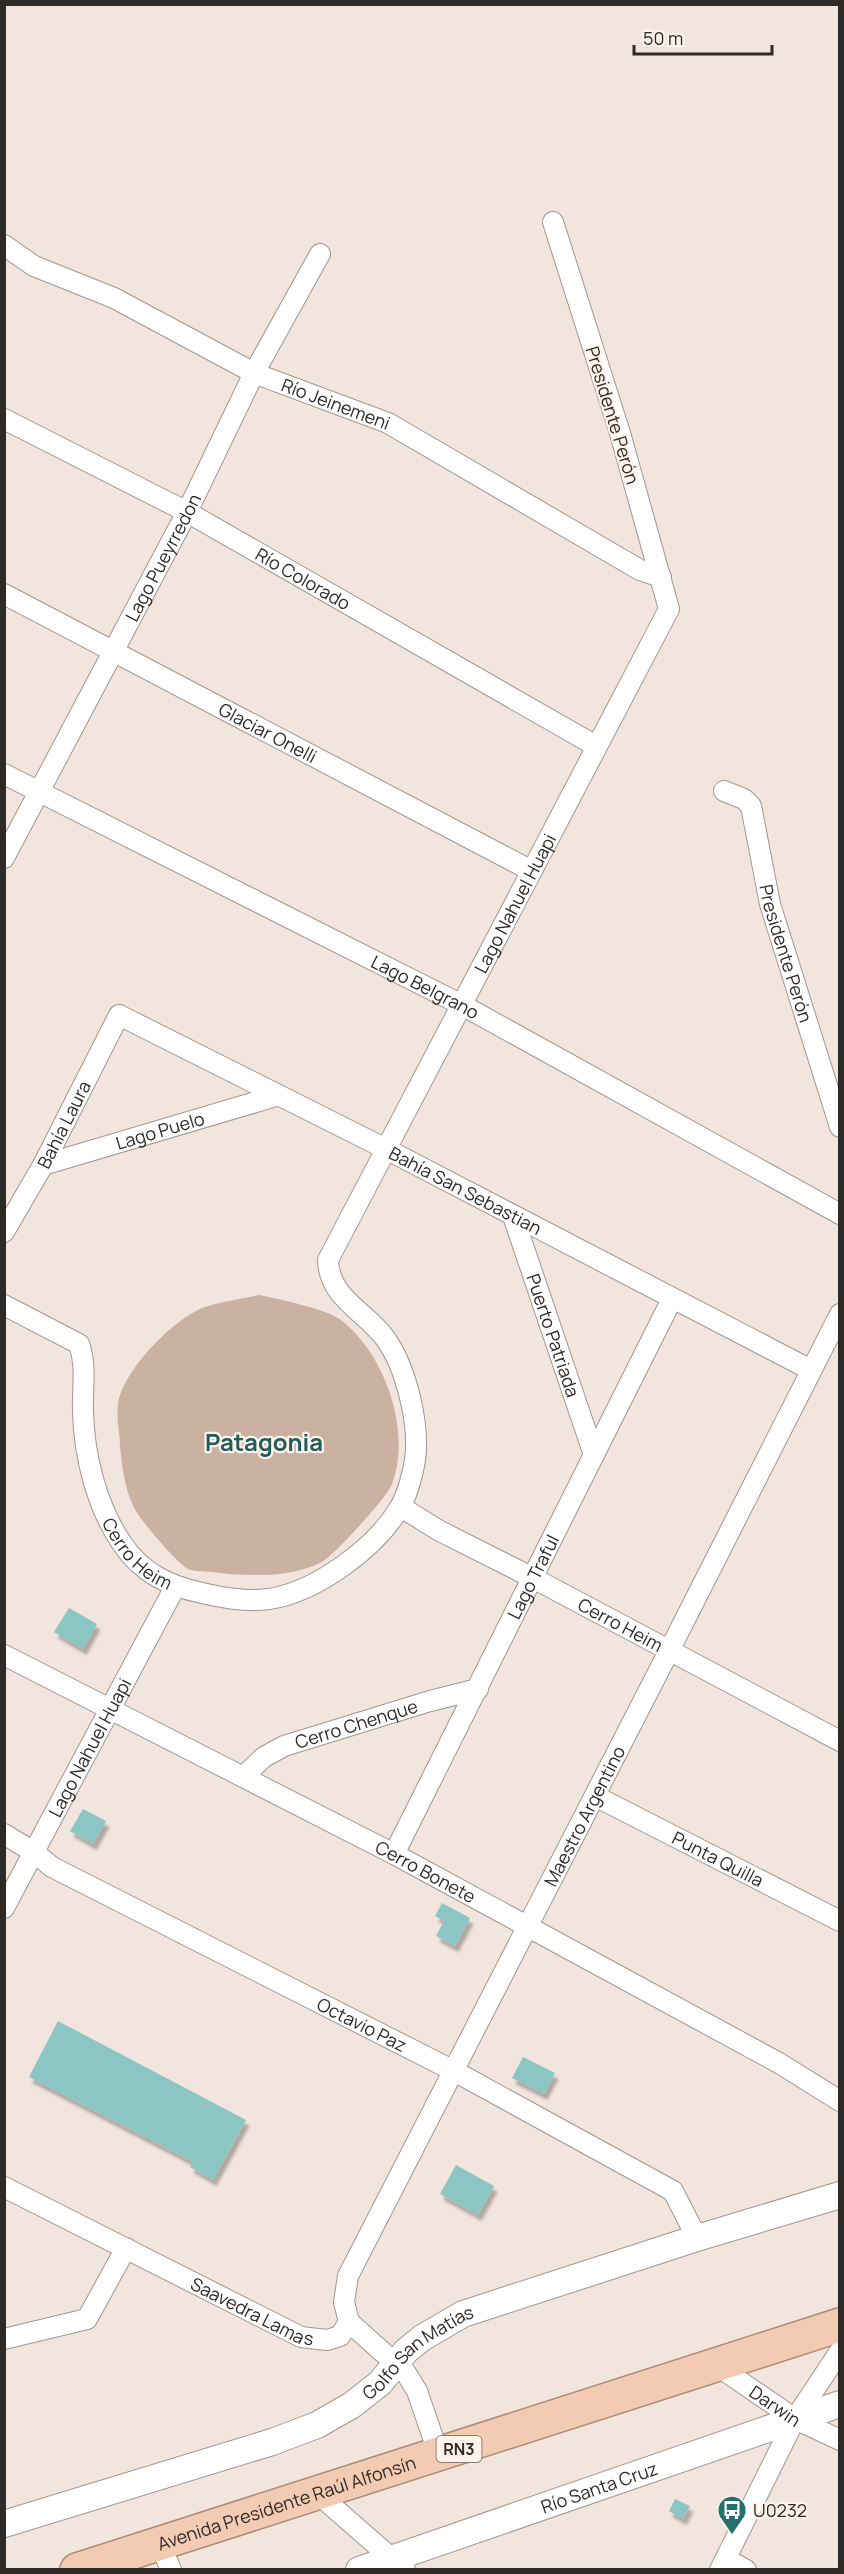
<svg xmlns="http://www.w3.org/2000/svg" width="844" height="2574" font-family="Manrope,sans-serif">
<defs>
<filter id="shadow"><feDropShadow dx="3.5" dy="6" stdDeviation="1.5" flood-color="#0004"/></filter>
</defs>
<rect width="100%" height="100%" fill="#f1e5dd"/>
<!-- green -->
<path fill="#cbb1a2" d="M259,1295C278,1299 327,1309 341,1320C385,1354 412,1431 392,1484C387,1498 334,1555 322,1562C288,1579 247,1576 211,1572C204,1571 194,1572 188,1569C177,1563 147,1527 139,1516C126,1497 122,1469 120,1446C120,1433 116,1418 118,1405C121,1372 175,1317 205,1307C222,1301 241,1299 259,1295Z"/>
<!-- building -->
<path fill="#8bc5c4" filter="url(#shadow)" d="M69,1608L97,1624L83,1649L54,1632Z
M83,1809L106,1821L93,1844L70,1831Z
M442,1903L470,1918L455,1946L436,1936L444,1921L435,1916Z
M58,2021L246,2120L213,2180L190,2167L193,2162L180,2155L29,2077Z
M523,2057L555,2073L544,2094L512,2078Z
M456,2165L494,2186L478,2215L440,2194Z
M675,2499L690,2506L683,2519L669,2511Z"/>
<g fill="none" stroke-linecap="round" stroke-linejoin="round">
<!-- minor casing -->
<g stroke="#a29690" stroke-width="22">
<g id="minor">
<path id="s1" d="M4,245L34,266L114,298L254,373L388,423L640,570L661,577"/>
<path id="s2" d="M4,419L187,512L596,746"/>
<path id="s3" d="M4,594L532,871"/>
<path id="s4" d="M4,774L462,1005L840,1214"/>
<path id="s5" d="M724,791L744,799L751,806L770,904L840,1127"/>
<path id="s6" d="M4,858L187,512L254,373L320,254"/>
<path id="s7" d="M43,1165L276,1096"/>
<path id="s8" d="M513,1216L594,1455"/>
<path id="s9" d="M4,1232L43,1165L119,1015L386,1149L811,1370"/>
<path id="s10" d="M4,1305L79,1344C87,1366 82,1388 83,1412C84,1456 97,1508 123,1545C142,1573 169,1586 202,1593C224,1598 246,1602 269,1599C316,1592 376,1548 400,1507C407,1496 413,1473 415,1460C420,1424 406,1367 385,1338C365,1311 329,1298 328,1260L669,609L620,433L553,222"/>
<path id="s11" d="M401,1507L438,1530L533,1578L840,1741"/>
<path id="s12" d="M4,1655L394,1854L779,2063L840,2101"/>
<path id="s13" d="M244,1776L264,1757L284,1746L430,1701L478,1689"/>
<path id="s14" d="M595,1796L840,1921"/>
<path id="s15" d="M4,1834L35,1853L52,1867L454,2071L673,2191L697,2238"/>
<path id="s16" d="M394,1854L672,1299"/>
<path id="s17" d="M4,1908L175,1587"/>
<path id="s18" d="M4,2187L301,2337L327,2340L340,2336L349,2322"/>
<path id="s19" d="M349,2322L344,2302L348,2276L669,1651L840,1314"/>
<path d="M349,2322L406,2373L417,2391L439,2455"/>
<path d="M4,2339L87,2319L126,2248"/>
<path id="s20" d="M716,2365L795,2419L840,2440"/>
<path d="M318,2494L405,2570"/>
<path d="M160,2544L171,2570"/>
<path d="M726,2559L746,2570"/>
<path d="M720,2570L795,2419L840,2351"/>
</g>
</g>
<!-- tertiary casing -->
<g stroke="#a29690" stroke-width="28">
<g id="tertiary">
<path id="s21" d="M4,2524L272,2442L317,2425L352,2405L380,2383L406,2351L422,2338L463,2314L697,2238L840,2195"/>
<path id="s22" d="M359,2570L840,2404"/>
</g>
</g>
<!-- trunk casing -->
<g stroke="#ac8a75" stroke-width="36">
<g id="trunk">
<path id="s23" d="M77,2570L840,2325"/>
</g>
</g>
<!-- minor -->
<use href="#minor" stroke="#fff" stroke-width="20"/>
<!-- tertiary -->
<use href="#tertiary" stroke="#fff" stroke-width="26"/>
<!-- trunk -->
<use href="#trunk" stroke="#f3cab2" stroke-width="33"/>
</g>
<!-- icons -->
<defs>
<g id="bus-pin" transform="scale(1.5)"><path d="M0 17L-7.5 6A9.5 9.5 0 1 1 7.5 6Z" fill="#267170" stroke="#fef2eb"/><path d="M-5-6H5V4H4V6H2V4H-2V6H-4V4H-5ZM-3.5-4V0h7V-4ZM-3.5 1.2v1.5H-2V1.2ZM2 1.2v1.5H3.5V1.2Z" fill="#fff"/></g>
</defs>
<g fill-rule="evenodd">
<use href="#bus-pin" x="732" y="2510"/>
</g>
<g text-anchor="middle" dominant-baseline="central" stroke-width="4.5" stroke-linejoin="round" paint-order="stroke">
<!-- shield labels -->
<rect fill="#fef2eb" stroke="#6c6662" stroke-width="1.5" x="436.5" y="2436" width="45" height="26" rx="4.5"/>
<g font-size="16" font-weight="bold" fill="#2e2a27">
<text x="459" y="2449">RN3</text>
</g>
<!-- street labels -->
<g font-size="18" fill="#2e2a27" stroke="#fef2eb">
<text stroke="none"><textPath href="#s1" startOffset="369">Río Jeinemeni</textPath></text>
<text transform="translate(613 415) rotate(73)">Presidente Perón</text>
<text stroke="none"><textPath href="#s6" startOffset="340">Lago Pueyrredon</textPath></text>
<text stroke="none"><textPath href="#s2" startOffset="339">Río Colorado</textPath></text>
<text stroke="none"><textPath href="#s3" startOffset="298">Glaciar Onelli</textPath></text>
<text stroke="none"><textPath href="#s10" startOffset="1300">Lago Nahuel Huapi</textPath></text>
<text stroke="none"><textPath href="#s5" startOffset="183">Presidente Perón</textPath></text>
<text stroke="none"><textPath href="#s4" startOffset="472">Lago Belgrano</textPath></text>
<text stroke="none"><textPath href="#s9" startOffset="123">Bahía Laura</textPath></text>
<text stroke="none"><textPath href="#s7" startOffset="122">Lago Puelo</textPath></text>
<text stroke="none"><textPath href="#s9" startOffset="634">Bahía San Sebastian</textPath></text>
<text stroke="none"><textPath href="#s8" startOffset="126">Puerto Patriada</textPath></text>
<text stroke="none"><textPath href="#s10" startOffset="310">Cerro Heim</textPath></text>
<text stroke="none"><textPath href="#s16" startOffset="310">Lago Traful</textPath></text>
<text stroke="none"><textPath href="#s11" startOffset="249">Cerro Heim</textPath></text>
<text stroke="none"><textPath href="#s13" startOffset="126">Cerro Chenque</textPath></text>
<text stroke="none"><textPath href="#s17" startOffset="182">Lago Nahuel Huapi</textPath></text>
<text stroke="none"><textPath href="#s19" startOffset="564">Maestro Argentino</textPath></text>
<text stroke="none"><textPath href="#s14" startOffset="138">Punta Quilla</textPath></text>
<text stroke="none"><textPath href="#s12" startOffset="474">Cerro Bonete</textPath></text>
<text stroke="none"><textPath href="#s15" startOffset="406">Octavio Paz</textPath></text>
<text stroke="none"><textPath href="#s18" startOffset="278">Saavedra Lamas</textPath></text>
<text stroke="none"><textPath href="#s21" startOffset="454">Golfo San Matías</textPath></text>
<text stroke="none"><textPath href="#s20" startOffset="72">Darwin</textPath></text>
<text stroke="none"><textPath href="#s22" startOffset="254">Río Santa Cruz</textPath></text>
<text stroke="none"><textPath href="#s23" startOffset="220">Avenida Presidente Raúl Alfonsín</textPath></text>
</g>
<!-- poi labels -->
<g font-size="18" fill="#2e2a27" stroke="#fef2eb" text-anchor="start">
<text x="753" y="2510">U0232</text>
</g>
<!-- district labels -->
<g font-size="24" font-weight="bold" fill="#225c5c" stroke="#fef2eb">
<text x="264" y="1441">Patagonia</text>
</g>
</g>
<!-- border -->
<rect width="844" height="2574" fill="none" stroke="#2e2a27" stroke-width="12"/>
<!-- scale -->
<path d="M634 45v9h138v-9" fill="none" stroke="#2e2a27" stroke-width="3"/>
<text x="643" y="45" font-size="18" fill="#2e2a27" stroke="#fef2eb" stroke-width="4.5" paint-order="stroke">50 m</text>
</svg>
